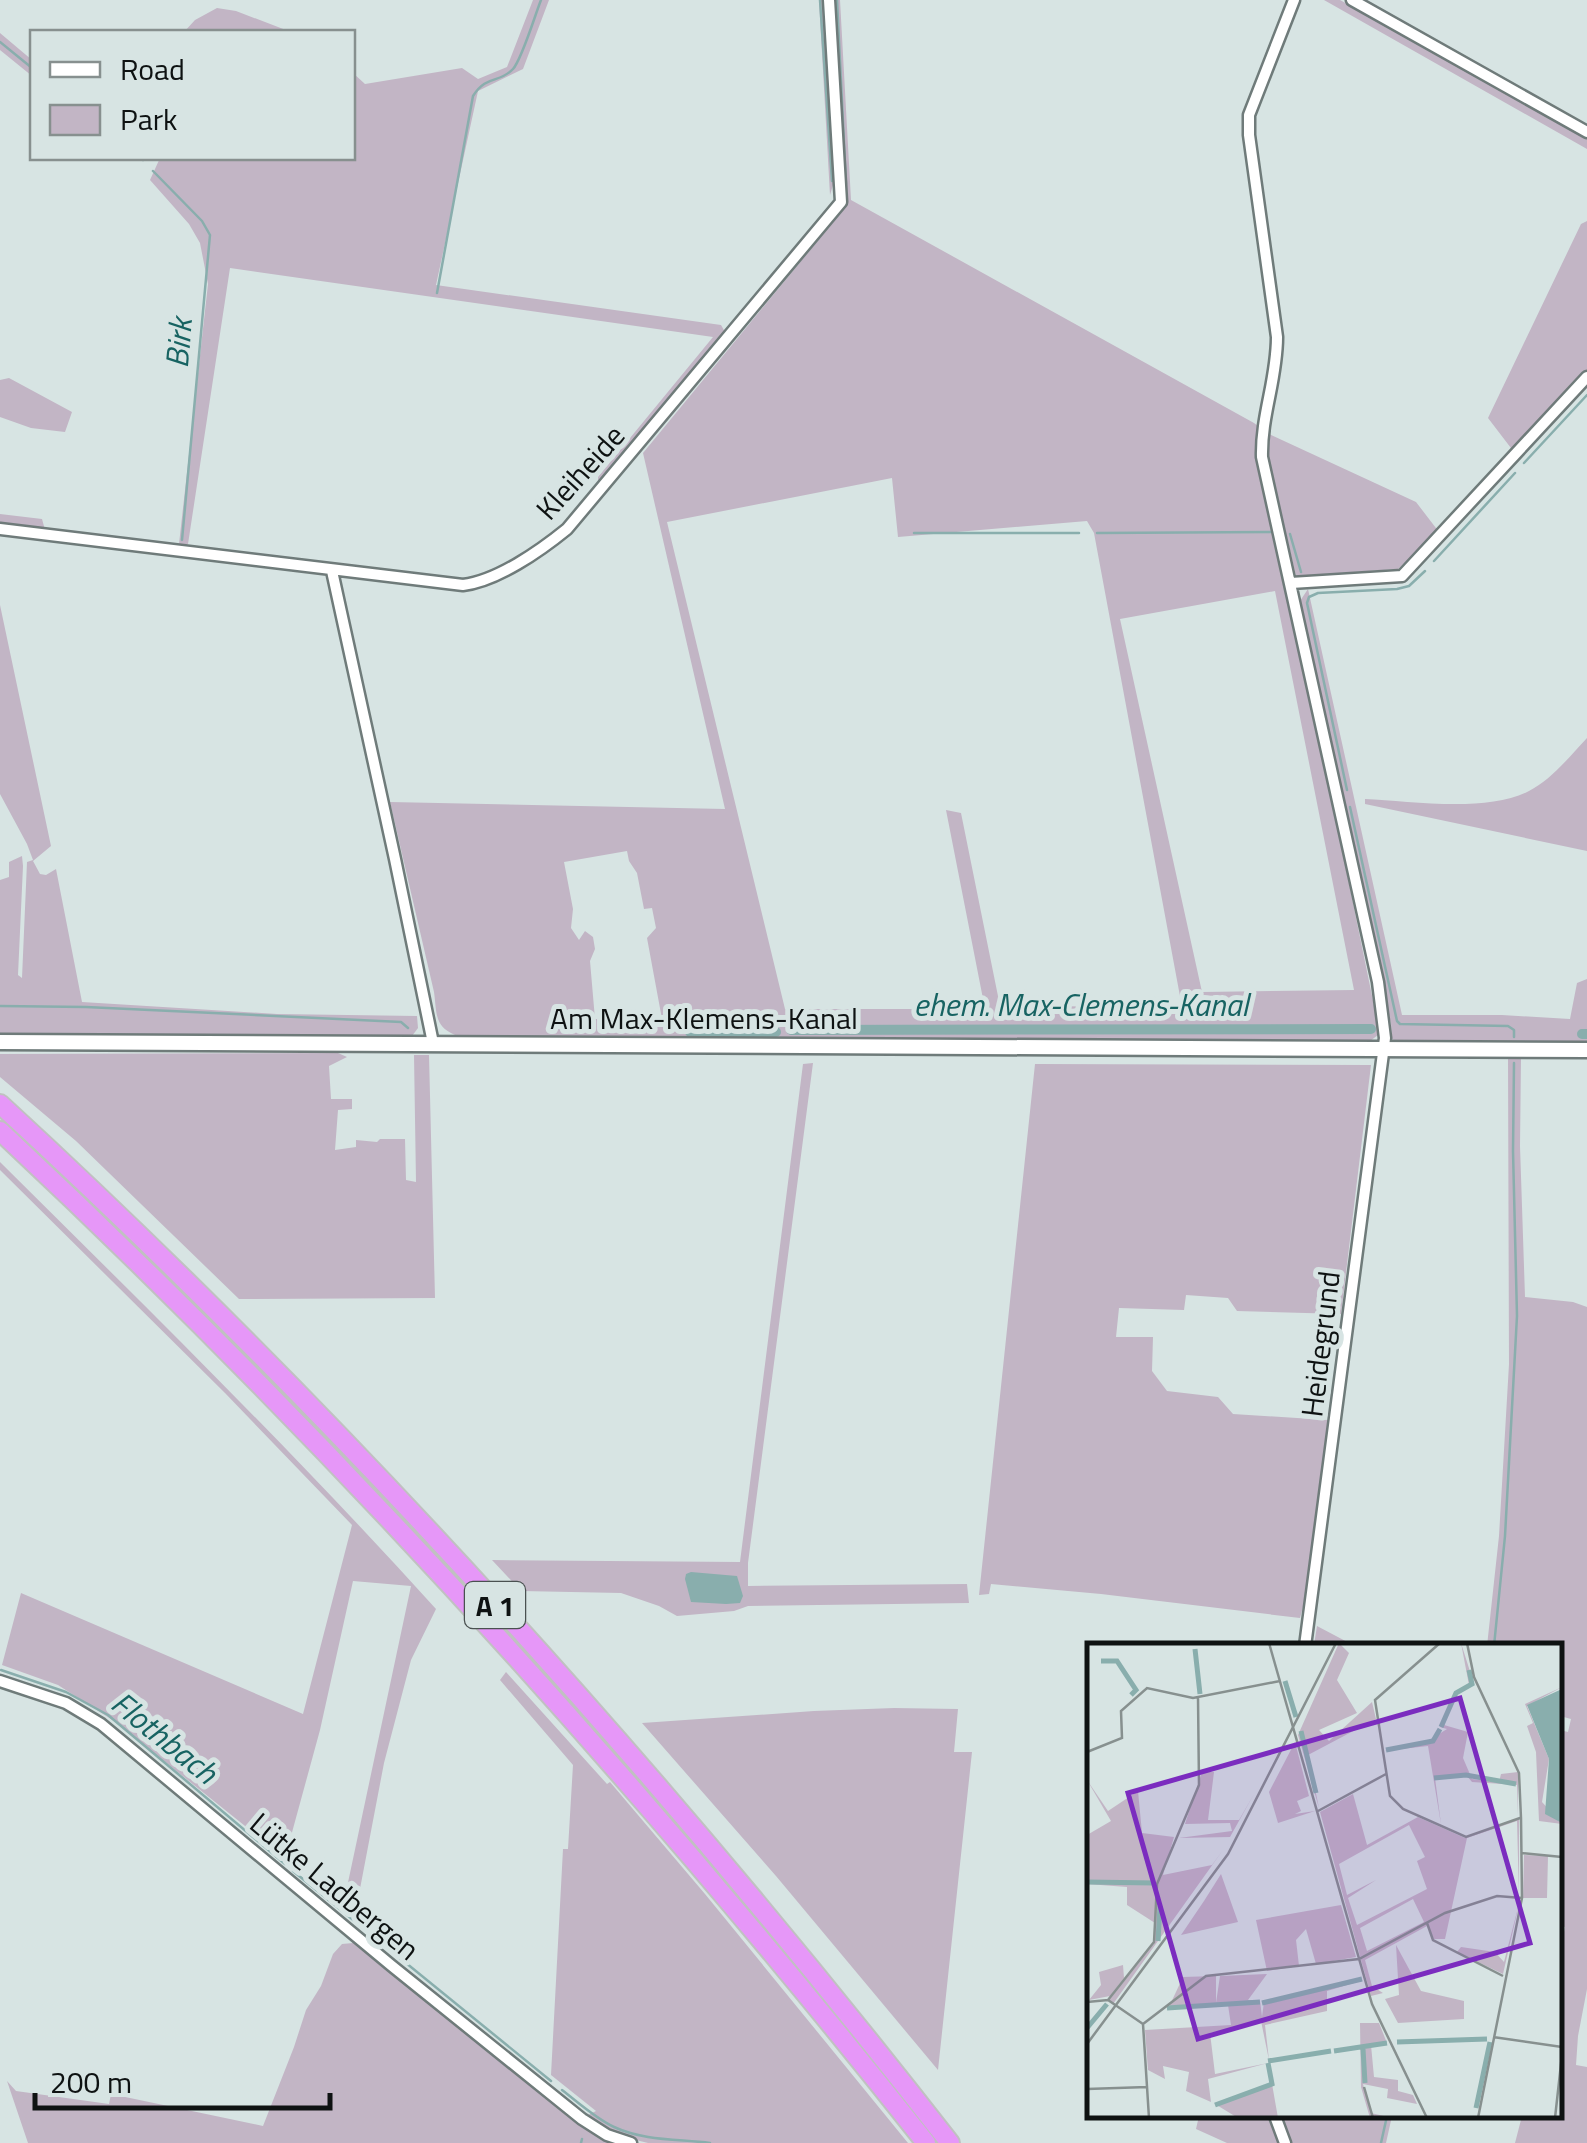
<svg xmlns="http://www.w3.org/2000/svg" width="1587" height="2143" font-family="'Titillium Web',sans-serif">
<rect width="100%" height="100%" fill="#d7e4e3"/>
<!-- green -->
<path fill="#c2b5c5" fill-rule="evenodd" d="M533,0H549L523,69L478,91L436,285L721,325L725,332L598,486V477L713,337L230,268L188,544H179L208,284L200,243L189,224L150,180L160,158H352L353,73L365,84L462,68L478,79L507,67Z
M819,0H823L833,185L830,195Z
M833,0H840L851,200L1254,423L1267,433L1416,502L1439,532L1398,569L1296,576L1285,529H1273L1278,537L1378,1025V1035L1370,1041L728,1040L455,1035C434,1026 437,1013 434,992L390,802L725,809L643,453L844,209ZM892,478L898,537L1087,521L1094,533L1182,1007L1000,1006L961,813L946,810L985,1009H785L667,522ZM1275,591L1354,990L1202,992L1120,619ZM627,851L629,861L637,873L644,909L652,908L656,928L647,938L662,1019H595L590,961L595,949L593,937L585,931L579,940L571,928L573,909L564,862Z
M1324,0H1340L1587,138V149Z
M217,8L236,11L291,32H184L195,20Z
M0,33L32,60V76L0,50Z
M1587,221V373L1514,452L1488,418L1581,224Z
M9,378L72,412L65,432L31,428L0,417V380Z
M0,514L42,519L45,530L0,524Z
M1308,589L1402,1015H1502L1570,1019L1577,983L1587,979V1043H1398L1392,1039L1391,1024L1300,610V601Z
M0,605L51,846L33,861L40,874L46,875L56,869L82,1002L277,1014L417,1016L418,1028L412,1036L0,1033V880L9,877V862L22,856L23,866L18,975L22,978L27,862L33,860L27,844L0,794Z
M1587,738V851L1365,804V799C1410,801 1488,813 1529,791C1551,780 1570,756 1587,738Z
M338,1053L347,1057L329,1066L331,1099H352V1109L338,1110L335,1150L356,1147V1140L377,1142L380,1139H405L406,1180L416,1182L414,1055H429L435,1298L239,1299L76,1141L0,1077V1054Z
M1508,1056L1521,1057L1520,1146L1525,1297L1573,1302L1587,1307V1989L1578,2036L1576,2065L1587,2067V2143H1515L1522,2116H1560V1951L1565,1927L1560,1926V1730L1568,1732L1571,1719L1560,1716V1646H1487L1499,1536L1509,1364Z
M813,1063L748,1563V1586L967,1584L969,1603L748,1606L734,1611L677,1616L659,1606L621,1593L521,1591L492,1560L740,1562L803,1064Z
M1035,1064L1371,1065L1341,1314L1237,1311L1228,1298L1186,1295L1184,1310L1119,1308L1116,1337H1153L1152,1371L1167,1391L1218,1397L1233,1414L1328,1420L1304,1603L1300,1618L1101,1594L991,1584L989,1594L979,1595Z
M0,1162C148,1309 296,1454 436,1609L411,1660L384,1763L355,1915L343,1906L411,1586L353,1581L320,1730L285,1858L114,1721L58,1685L2,1665L21,1593L303,1714L352,1525L225,1393L0,1170Z
M1317,1626L1353,1645H1314Z
M506,1672L607,1784L610,1782L705,1894L908,2143H648L616,2135L584,2117L596,2111L551,2075L563,1849H568L573,1765L500,1680Z
M894,1708L958,1709L954,1752H972L938,2070L776,1876L642,1723L814,1711Z
M353,1943L360,1946L586,2127L618,2143H28L7,2081L16,2091L109,2104L111,2094L263,2126L294,2047L306,2010L321,1986L333,1954L342,1944Z
M1199,2116H1392L1386,2143H1227L1196,2129Z"/>
<!-- water -->
<path fill="#89aead" d="M691,1572L737,1576L743,1596L740,1603L726,1604L691,1602L685,1579L686,1574Z"/>
<g fill="none" stroke-linecap="round" stroke-linejoin="round">
<!-- stream -->
<path stroke="#89aead" stroke-width="2.5" d="M820,0L832,181
M837,0L846,184
M0,42L32,68
M141,158L143,160
M153,171L202,221L210,235L182,540
M437,293L473,96C487,74 499,84 513,69C522,59 535,15 541,0
M1524,463L1587,395
M914,533H1079
M1097,533L1271,532
M1290,534L1301,572
M1434,561L1515,473
M1347,790L1307,603L1309,597L1318,593L1397,589L1409,586L1425,571
M1350,807L1397,1021L1400,1024L1508,1026L1514,1030V1037
M0,1006L86,1007L401,1022L408,1028
M1494,1646L1505,1536L1517,1316L1513,1151L1514,1063
M1,1670L66,1692L108,1715L285,1864
M293,1871L551,2081
M562,2090C579,2103 595,2118 614,2127C644,2141 679,2139 710,2143
M581,2143L582,2139
M1381,2143L1387,2116"/>
<!-- canal -->
<path stroke="#89aead" stroke-width="10" d="M791,1030L1371,1029
M690,1032H776
M1582,1034H1587"/>
<!-- street casing -->
<g stroke="#6f7b7a" stroke-width="15">
<path id="street" d="M1294,0L1249,115V135L1277,337C1277,380 1261,415 1262,457L1378,982L1385,1038L1305,1646
M1352,0L1587,132
M0,529L463,585C497,581 540,551 567,529L841,202L829,0
M332,571L395,859L433,1043
M1291,583L1402,576L1587,377
M0,1681L66,1703L101,1724L392,1966L582,2119L607,2135L631,2143
M1275,2116L1285,2143"/>
</g>
<!-- secondary casing -->
<g stroke="#6f7b7a" stroke-width="19">
<path id="secondary" d="M0,1042L1587,1050"/>
</g>
<!-- highway casing -->
<g stroke="#c0c1c1" stroke-width="22">
<path id="highway" d="M0,1104C343,1419 663,1775 950,2143
M0,1131C335,1444 641,1783 926,2143"/>
</g>
<!-- street -->
<use href="#street" stroke="#fff" stroke-width="10"/>
<!-- secondary -->
<use href="#secondary" stroke="#fff" stroke-width="14"/>
<!-- highway -->
<use href="#highway" stroke="#e697f8" stroke-width="18"/>
</g>
<g text-anchor="middle" dominant-baseline="central" stroke-width="10" stroke-linejoin="round" paint-order="stroke">
<!-- shield labels -->
<rect fill="#d7e4e3" stroke="#4a5151" stroke-width="2.5" x="465" y="1582" width="60" height="46" rx="8"/>
<g font-size="28" font-weight="bold" fill="#0e1212">
<text x="495" y="1605">A 1</text>
</g>
<!-- street labels -->
<g font-size="30" fill="#0e1212" stroke="#d7e4e3">
<text transform="translate(580 472) rotate(-48)">Kleiheide</text>
<text x="704" y="1018">Am Max-Klemens-Kanal</text>
<text transform="translate(1320 1344) rotate(-83)">Heidegrund</text>
<text transform="translate(335 1886) rotate(40)">Lütke Ladbergen</text>
</g>
<!-- water labels -->
<g font-size="32" font-style="italic" fill="#176362" stroke="#d7e4e3">
<text transform="translate(178 343) rotate(-85)">Birk</text>
<text x="1081" y="1004">ehem. Max-Clemens-Kanal</text>
<text transform="translate(165 1737) rotate(39)">Flothbach</text>
</g>
</g>
<!-- overview -->
<g transform="translate(1087 1643)">
<rect width="475" height="475" fill="#d7e4e3"/>
<path d="M252,0L262,10L250,37L270,70L232,87L242,98L285,59L289,76L221,112L232,165L211,92ZM374,0L387,41L370,50L357,82L381,89L376,115L385,136L412,139L414,131L431,129V173L430,142L385,139L380,133L348,135L354,181L341,103L297,108L338,100L360,86L353,84L369,49L382,42ZM475,44L440,63L462,116L455,159L475,181L452,178L449,109L440,83L446,80L438,61ZM208,99L222,153L210,158L214,168L208,171L228,168L191,180L182,149ZM115,129H127L121,177H152L167,151L143,194L92,195L145,188L143,180L98,181ZM0,137L21,168L51,148L55,190L87,194L76,232L125,222L136,207L26,361L22,357L67,301L68,280L40,262V244L0,241V192L24,178ZM266,151L280,202L331,174L378,195L432,176V254L430,178L380,195L358,296H347L340,283L278,317L285,343L296,350L284,353L233,169ZM322,182L338,214L330,218L340,246L270,282L261,255L289,237L260,252L252,221ZM326,256L337,279L280,308L273,285ZM437,212L461,213L460,255H436ZM134,231L151,279L94,292L117,258ZM433,257L416,331L370,309L374,304L408,309L417,319ZM254,262L269,314L229,321L219,286L209,297L212,323L180,328L169,277ZM309,302L334,348L377,358V376L311,380L298,356L312,352ZM36,322L37,335L23,353L2,357L14,342L12,329ZM180,331L161,357L173,358L175,374L177,359L277,337L240,348V368L178,382L182,417L174,378L123,390L128,431L181,420L121,436L124,459L99,448L102,429L76,423L78,436L61,427L58,387L144,382L141,362L81,366L96,334L129,333V360L133,333ZM273,380H292L300,400L284,402L287,434L311,437V448L326,452L330,461L300,455L301,446L276,441L284,470L305,475H283L274,444ZM185,441L191,475H151L128,461Z" fill="#c2b5c5" fill-rule="evenodd"/>
<path d="M475,46V178L473,179L458,171L462,116L440,62Z" fill="#89aead"/>
<path fill="none" stroke="#89aead" stroke-width="5" d="M108,6L113,51M14,18H30L49,47L44,52M198,38L209,74M354,84L369,50L385,41L382,27M214,88L229,150M299,107L346,98L353,86M347,135L379,132L429,141M0,239L67,240M71,298L73,263M175,360L275,336M80,365L173,359M0,385L20,361M310,399L400,396M276,406L278,440M247,408L300,400M181,418L244,408M128,462L185,441L181,420M389,465L403,399"/>
<path fill="none" stroke="#87908f" stroke-width="2.5" d="M182,0L285,361L340,475M353,0L288,57L303,153L316,166L379,194L433,175M380,0L387,34L432,130L434,175L435,255L391,475M0,109L35,95L34,68L60,45L106,55L193,38M231,168L299,131M434,210L475,214M340,280L346,297L416,333M21,357L67,299L70,241L112,142L111,54M0,359L21,357L56,381M56,381L119,333L272,316L358,270L410,253L435,255M56,381L62,475M406,394L475,404M0,401L141,211L249,0M277,444L286,475M0,446L60,444M468,475L475,412"/>
<path fill="#7b2cbf" fill-opacity="0.15" stroke="#7b2cbf" stroke-width="5" d="M373,55L443,300L111,396L41,150Z"/>
<rect width="475" height="475" fill="none" stroke="#0e1212" stroke-width="5"/>
</g>
<!-- legend -->
<rect x="30" y="30" width="325" height="130" fill="#d7e4e3" stroke="#87908f" stroke-width="2.5"/>
<rect x="50" y="62" width="50" height="15" fill="#ffffff" stroke="#87908f" stroke-width="2.5"/>
<text x="120" y="80" font-size="30" fill="#0e1212">Road</text>
<rect x="50" y="105" width="50" height="30" fill="#c2b5c5" stroke="#87908f" stroke-width="2.5"/>
<text x="120" y="130" font-size="30" fill="#0e1212">Park</text>
<!-- scale -->
<path d="M35 2093v15h295v-15" fill="none" stroke="#0e1212" stroke-width="5"/>
<text x="50" y="2093" font-size="30" fill="#0e1212" stroke="#d7e4e3" stroke-width="8" paint-order="stroke">200 m</text>
</svg>
